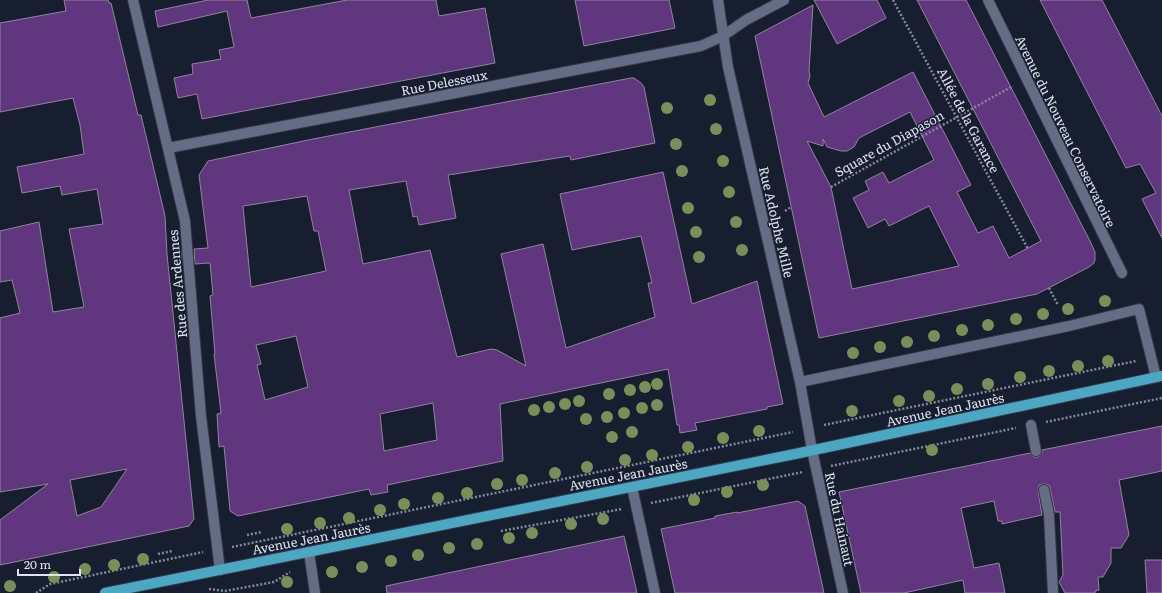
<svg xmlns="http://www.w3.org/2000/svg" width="1162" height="593" font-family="Literata,serif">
<rect width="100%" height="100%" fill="#171e30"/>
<!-- building -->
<path fill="#60377e" stroke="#90849b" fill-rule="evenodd" d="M64,0H108L109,3H111L138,115H141L165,216L167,254L194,519L189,526L0,565V520L48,484L0,492V318L20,313L12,280L0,282V231L39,222L53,312L84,307L69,229L103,224L97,189L62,195L60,186L22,193L17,167L84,154L80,125L73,98L0,112V23L66,11ZM127,469L101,507L77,516L70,480Z
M208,0H247L251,18L347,0H436L439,16L485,8L495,63L202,119L197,94L178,98L174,78L193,74L192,64L221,59L219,50L234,47L227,11L158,27L155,11Z
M575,0H669L675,28L584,46Z
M814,0H877L886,18L837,44Z
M917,0H966L1090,241L1095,252V260L1094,263L1089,267L1037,294L819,338L755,36L813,5L809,71L810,76L808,83L824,117L913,72L971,185L957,192L978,233L993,226L1009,258L1041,241ZM910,112L934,160L889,183L883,172L865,181L869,190L853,198L868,228L885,219L889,226L929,206L959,266L852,289L831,187L807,141L823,146V139L827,147L841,151H847L854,147L859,138Z
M1040,0H1102L1162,116V238L1142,199L1156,193L1140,164L1126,168Z
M631,78H634L641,83L644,87L655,143L571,160L570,156L448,175L456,218L419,225L417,216L413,217L406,181L349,190L363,264L430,250L457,357L491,349L497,350L526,366L501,254L543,244L566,348L655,317L648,283H652L641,236L572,250L560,194L663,172L692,304L757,281L783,404L767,407V409L695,423L697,430L680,433L679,425H677L668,369L500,404L503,461L387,485L388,492L371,495L369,489L238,516L230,511L224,446L219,447L217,414L221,413L214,354H215L210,296L213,295L210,263L195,264L194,249L208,248L199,175L208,161L313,139ZM307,196L314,231H318L326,271L251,287L243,206ZM296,336L308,387L265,400L257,365L261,364L256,345ZM433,403L437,440L384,451L380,414Z
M176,250H181L182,264L177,265Z
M1162,426V471L1119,480L1129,535L1121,548H1111V563L1103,577H1098L1099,590L1095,591V593H1065L1059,582L1063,575L1060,512H1055L1050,488L1049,485L1043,484L1039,485L1038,491L1042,515L1002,524V521H998L994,501L961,508L974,568L999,563L1005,593H965L963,580L904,593H861L839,492L1030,453L1034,457H1038L1042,453V450Z
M798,501L805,506L824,593H675L661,529L715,518V516L737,512V513Z
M624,536L637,593H387L386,586Z
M1145,560H1162V593H1147Z"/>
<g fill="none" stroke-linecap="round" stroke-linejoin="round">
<!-- lane casing -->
<g stroke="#343847" stroke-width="12">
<path id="lane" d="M1031,425L1036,451
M1044,490L1049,515L1053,593"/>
</g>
<!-- street casing -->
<g stroke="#343847" stroke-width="12">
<path id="street" d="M133,0L185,221L201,416L220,570
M718,0L728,67L800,382L812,450L843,593
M988,0L1122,273
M168,148L701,46L723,36L746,20L784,0
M800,382L1069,326L1139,309L1156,377
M632,487L655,593
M309,552L315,593"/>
</g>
<!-- primary casing -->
<g stroke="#343847" stroke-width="12">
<path id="primary" d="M105,593L795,454L1162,376"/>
</g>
<!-- path -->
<path stroke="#828997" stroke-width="2.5" stroke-dasharray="2 2" stroke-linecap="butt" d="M893,0L1028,249
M831,187L1013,86
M785,211L791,207
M1049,288L1058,305
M1046,422L1162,398
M824,425L1136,361
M831,466L1016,428
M651,503L803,472
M501,531L622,509
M247,535L262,532
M232,547L793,432
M158,554L172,551
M209,589L225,591L274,582L290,572
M36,593L50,584L203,552"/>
<!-- lane -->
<use href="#lane" stroke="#646d84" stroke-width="10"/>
<!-- street -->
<use href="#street" stroke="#646d84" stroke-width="10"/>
<!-- primary -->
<use href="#primary" stroke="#4ba8c3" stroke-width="10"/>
</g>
<!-- trees -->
<g fill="#789058">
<circle cx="710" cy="100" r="6"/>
<circle cx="667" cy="108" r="6"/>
<circle cx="716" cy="129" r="6"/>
<circle cx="676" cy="144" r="6"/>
<circle cx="723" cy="161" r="6"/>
<circle cx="682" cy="171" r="6"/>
<circle cx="729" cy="192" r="6"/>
<circle cx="688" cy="208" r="6"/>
<circle cx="736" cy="222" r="6"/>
<circle cx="696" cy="232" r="6"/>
<circle cx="742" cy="250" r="6"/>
<circle cx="699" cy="257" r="6"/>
<circle cx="1105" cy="301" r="6"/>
<circle cx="1068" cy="309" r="6"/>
<circle cx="1043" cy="314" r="6"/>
<circle cx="1016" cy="319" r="6"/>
<circle cx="988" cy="325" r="6"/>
<circle cx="962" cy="330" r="6"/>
<circle cx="934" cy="336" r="6"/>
<circle cx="907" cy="342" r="6"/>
<circle cx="880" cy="347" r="6"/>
<circle cx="853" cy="353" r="6"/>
<circle cx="1108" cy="361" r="6"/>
<circle cx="1078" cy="366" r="6"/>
<circle cx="1049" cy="371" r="6"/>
<circle cx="1020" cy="377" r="6"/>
<circle cx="657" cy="384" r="6"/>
<circle cx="988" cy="384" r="6"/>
<circle cx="645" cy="387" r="6"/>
<circle cx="957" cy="389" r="6"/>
<circle cx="630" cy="390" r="6"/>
<circle cx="609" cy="394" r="6"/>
<circle cx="929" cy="396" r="6"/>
<circle cx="579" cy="401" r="6"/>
<circle cx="899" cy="401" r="6"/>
<circle cx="565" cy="404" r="6"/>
<circle cx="657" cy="405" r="6"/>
<circle cx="549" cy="407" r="6"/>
<circle cx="642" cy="408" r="6"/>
<circle cx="534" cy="410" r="6"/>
<circle cx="852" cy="411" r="6"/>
<circle cx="624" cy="413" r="6"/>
<circle cx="607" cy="417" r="6"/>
<circle cx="586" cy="419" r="6"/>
<circle cx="759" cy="431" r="6"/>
<circle cx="632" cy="432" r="6"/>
<circle cx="612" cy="437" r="6"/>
<circle cx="723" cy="438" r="6"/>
<circle cx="688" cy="447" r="6"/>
<circle cx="932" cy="450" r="6"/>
<circle cx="652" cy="455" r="6"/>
<circle cx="625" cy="460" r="6"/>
<circle cx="587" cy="467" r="6"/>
<circle cx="555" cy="473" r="6"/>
<circle cx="522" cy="480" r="6"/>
<circle cx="497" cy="484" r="6"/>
<circle cx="763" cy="485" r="6"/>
<circle cx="727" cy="492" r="6"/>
<circle cx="467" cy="493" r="6"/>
<circle cx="438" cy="498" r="6"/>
<circle cx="694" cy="500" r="6"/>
<circle cx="404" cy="504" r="6"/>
<circle cx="380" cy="510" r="6"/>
<circle cx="349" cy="518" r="6"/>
<circle cx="603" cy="519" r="6"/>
<circle cx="320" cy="523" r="6"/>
<circle cx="571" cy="524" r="6"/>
<circle cx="287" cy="529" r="6"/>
<circle cx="532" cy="533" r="6"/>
<circle cx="509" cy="538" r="6"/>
<circle cx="477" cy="544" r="6"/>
<circle cx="449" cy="548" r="6"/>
<circle cx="418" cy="555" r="6"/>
<circle cx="143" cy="559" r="6"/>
<circle cx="391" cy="561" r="6"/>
<circle cx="114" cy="565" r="6"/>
<circle cx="362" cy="567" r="6"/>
<circle cx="85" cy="569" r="6"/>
<circle cx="332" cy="572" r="6"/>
<circle cx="54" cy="577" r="6"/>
<circle cx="287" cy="582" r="6"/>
<circle cx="10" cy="586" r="6"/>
</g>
<g text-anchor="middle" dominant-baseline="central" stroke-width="3" stroke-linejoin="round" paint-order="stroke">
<!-- street labels -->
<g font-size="13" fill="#dde3ef" stroke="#171e30">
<text transform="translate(444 82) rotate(-11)">Rue Delesseux</text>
<text transform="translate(969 120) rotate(62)">Allée de la Garance</text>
<text transform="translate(1066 131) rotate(64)">Avenue du Nouveau Conservatoire</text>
<text transform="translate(889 143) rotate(-29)">Square du Diapason</text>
<text transform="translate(777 222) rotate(77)">Rue Adolphe Mille</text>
<text transform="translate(177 284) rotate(-95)">Rue des Ardennes</text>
<text transform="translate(945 409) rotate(-12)">Avenue Jean Jaurès</text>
<text transform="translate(628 474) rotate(-11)">Avenue Jean Jaurès</text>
<text transform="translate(840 519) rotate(78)">Rue du Hainaut</text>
<text transform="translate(311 538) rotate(-11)">Avenue Jean Jaurès</text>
</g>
</g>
<!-- scale -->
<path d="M18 569v6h62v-6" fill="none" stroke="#dde3ef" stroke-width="2"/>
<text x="24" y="569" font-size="12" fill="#dde3ef" stroke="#171e30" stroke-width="3" paint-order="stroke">20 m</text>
</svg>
